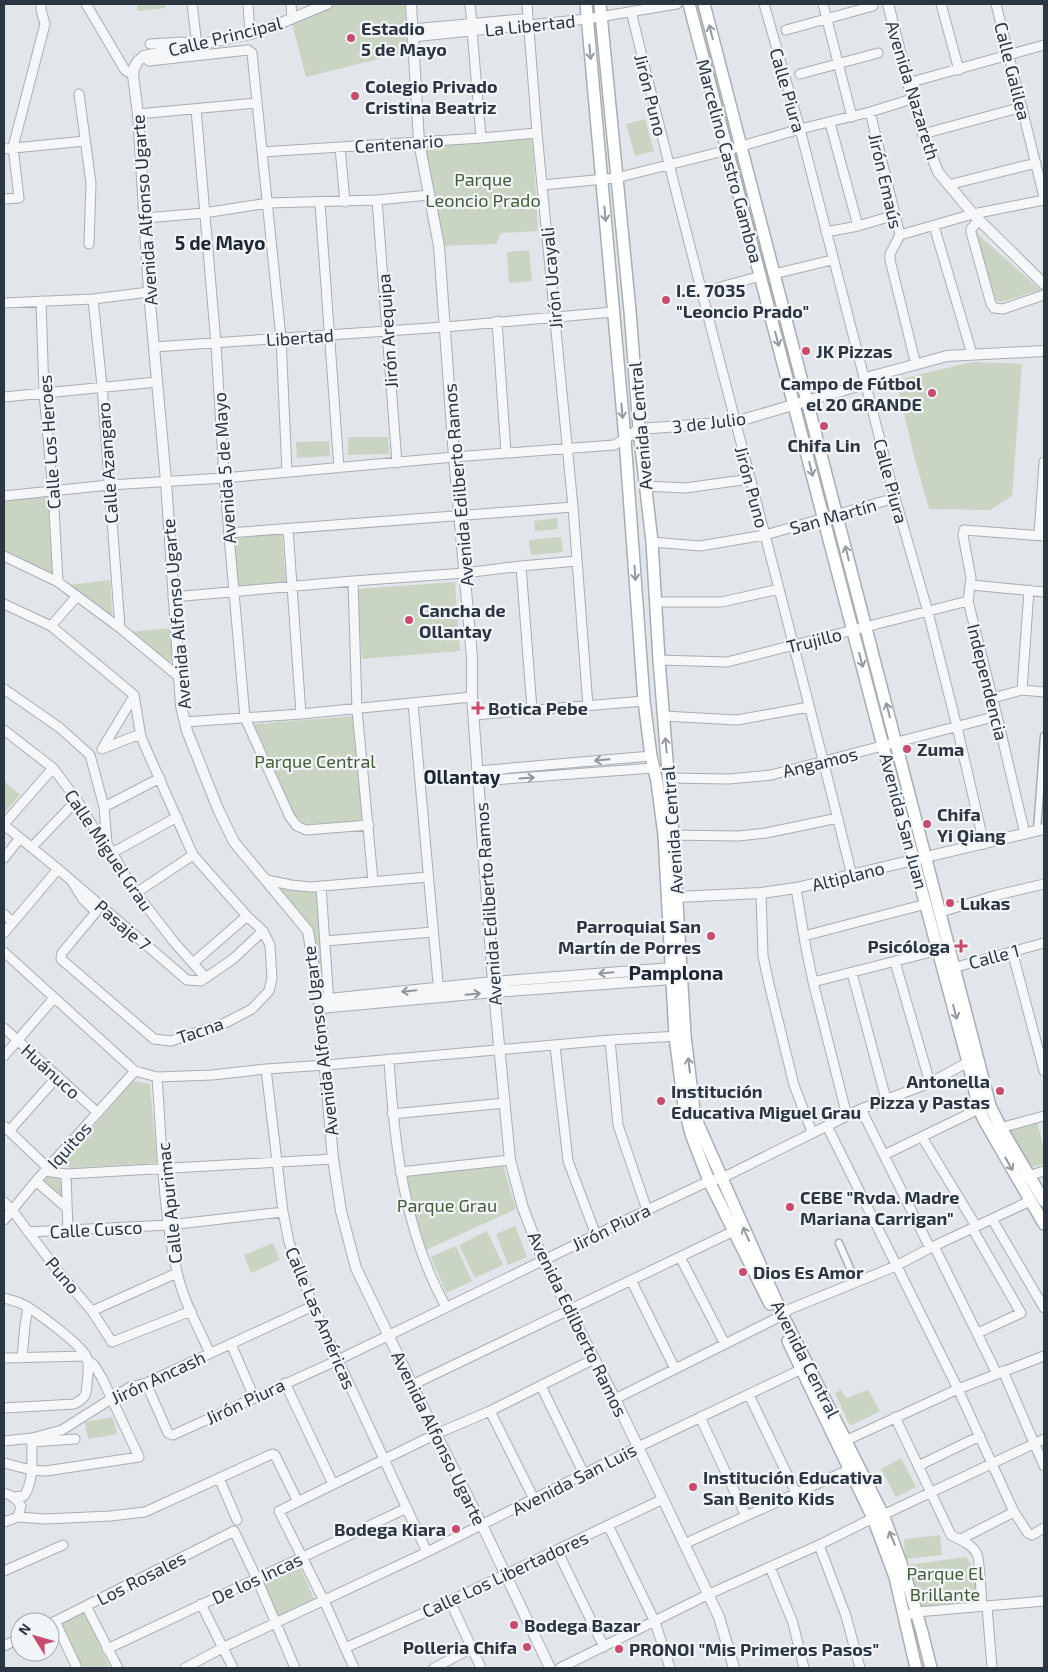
<svg xmlns="http://www.w3.org/2000/svg" width="1048" height="1672" font-family="'Exo 2',sans-serif">
<rect width="100%" height="100%" fill="#e2e6ea"/>
<!-- green -->
<path fill="#cad4c3" d="M137,4H165V8L137,11Z
M335,4H405L407,52L306,77L292,23Z
M693,4H702L738,144L731,147Z
M645,119L654,151L635,156L626,124Z
M527,137L531,139L533,145L538,231L502,233L500,235L497,243L493,244L442,246L437,201L428,167L426,145Z
M738,150L800,392L795,393L732,151Z
M973,230L1041,290L1004,301L999,302L994,299Z
M529,250L532,281L509,283L507,252Z
M972,362L1022,364L1012,496L990,510L929,509L913,452L896,380Z
M806,407L831,509L826,510L800,412L801,408Z
M348,437H388L389,454L348,455Z
M329,441L330,456L297,458L296,442Z
M50,495L53,576L4,552V500Z
M557,518L558,529L535,531L534,521Z
M835,520L861,623L855,624L829,524Z
M282,534L286,585L237,589L234,538Z
M561,537L563,552L531,555L529,540Z
M110,580L112,612L111,616H109L69,585Z
M455,582L460,651L362,659L357,589Z
M171,628L174,659L169,662L163,660L130,632Z
M861,630L891,739L886,740L857,635Z
M354,716L362,821L310,824L303,823L294,814L254,724Z
M894,746L923,853L917,854L889,749Z
M4,781L20,795L5,812L4,811Z
M278,887L313,891L318,894L326,993H321L312,937L308,923Z
M133,1081L150,1084L157,1163L71,1168L68,1167L64,1161Z
M1037,1121L1044,1149V1164L1028,1168L1009,1130Z
M503,1165L516,1209L426,1250L404,1176Z
M47,1174L60,1178L63,1197L41,1180Z
M515,1226L527,1257L508,1265L496,1234Z
M487,1231L503,1265L475,1278L459,1245Z
M273,1243L280,1260L251,1273L244,1255Z
M456,1246L472,1281L446,1293L431,1257Z
M841,1390L846,1398L868,1390L880,1411L852,1425L849,1424L835,1393Z
M113,1417L117,1434L88,1439L85,1422Z
M901,1458L916,1487L896,1497L881,1469Z
M940,1535L942,1555L905,1559L904,1539Z
M966,1557L975,1570L980,1604L919,1608L908,1565Z
M298,1562L315,1601L277,1620L257,1582Z
M84,1611L110,1668H81L60,1623Z"/>
<g fill="none" stroke-linecap="round" stroke-linejoin="round">
<!-- pedestrian casing -->
<g stroke="#a7aeb4" stroke-width="9">
<path id="pedestrian" d="M1037,831L1044,736
M839,1243L856,1282"/>
</g>
<!-- minor casing -->
<g stroke="#a7aeb4" stroke-width="11">
<path id="minor" d="M86,4L125,70L133,75
M192,4L197,45
M248,4L250,34
M291,4L292,19
M470,4L472,23
M527,4L537,133L573,507L588,706
M764,4L800,129L895,498L928,612L957,727L984,844
M823,4L852,117
M941,4L959,70
M996,4L1044,197
M631,11C701,300 781,587 852,876
M412,29L522,19
M472,30L481,138
M786,30L873,6
M412,37L587,19L677,4
M150,44L183,42L186,43L187,47
M144,56L149,61L248,50L252,53L281,338L287,472
M800,74L878,53
M908,83L1044,45
M79,94L91,183L89,244
M196,109L216,344L224,478L245,718L290,817L297,826L306,830L369,825
M870,112L900,235L890,254V260L916,365
M138,114L257,103
M830,123L858,226
M923,134L1022,107
M340,147L345,202
M4,149L85,141
M262,152L481,138L537,133
M542,185L616,178L728,150L800,129L870,112L912,99
M948,185L1036,163
M4,199L19,198L13,147L45,24L41,10V4
M377,200L397,463
M320,203L339,468
M145,218L204,213L268,203L377,200L429,195
M979,220L971,229V232L991,304L994,308L1003,309L1044,295
M934,226L972,354
M826,232L858,226L895,215
M900,235L973,214L1044,200
M774,274L832,260
M702,292L761,276
M93,299L102,386L120,628
M41,301L44,394L53,492L58,582
M4,303L93,299L149,292
M497,321L506,453
M154,347L445,327L613,312
M4,397L157,382
M645,486L685,488L750,479
M4,496L109,485L224,478L454,457L614,445L625,439
M288,529L301,714
M229,533L573,507
M1039,535L1044,462
M652,542L700,546L765,535L895,498
M4,556L58,582L120,628L179,677
M521,566L532,709
M353,581L357,709L373,881
M972,585L1044,592
M173,597L353,581L465,573L521,566L577,561
M655,602H722L779,589
M4,604L51,626L134,695L141,737L193,855L247,916L263,931L270,945L272,978L269,991L252,1009L225,1023L171,1041L154,1039L61,959L62,953L96,912L83,899L73,883
M51,626L77,596
M659,660L727,662L968,601
M4,689L60,728L90,755L104,807L107,844
M1022,690L1029,590
M993,698L1022,690L1044,692
M413,703L439,994
M474,715L644,701
M663,716L737,720L809,707
M185,722L301,714L472,697
M4,730L53,768L77,800L95,830L107,844L136,893L174,942L206,978
M102,749L134,696
M102,749L135,736L141,737
M477,771L651,756
M669,778L729,779L771,775L997,716
M478,781L653,768
M104,807L160,778
M4,824L53,768
M4,825L58,869L187,980L201,981L233,959L263,931
M1025,834L997,716L968,601L971,578L963,535L964,530L1044,536
M667,835L738,836L766,833L838,818
M32,847L77,800
M112,853L177,817
M4,858L20,838
M267,880L291,885L311,887L428,877
M321,886L329,1004
M796,888L805,943L813,982L847,1116
M136,893L193,855
M761,893L763,956L769,984L794,1085L812,1132
M941,912L997,895L1044,884
M4,914L13,922
M4,933L58,869
M804,936L926,904
M325,941L433,932
M1012,951L1044,1071
M4,952L135,1071L157,1077L212,1075L266,1069L326,1065L610,1040L679,1036
M895,962L930,1083
M193,963L247,916
M949,969L1044,943
M852,973L886,1099
M813,982L939,950
M4,1028L98,1113
M610,1040L618,1125L647,1210
M555,1046L568,1161L596,1235
M4,1056L54,998
M389,1059C394,1144 404,1231 446,1307
M266,1069L283,1212L289,1242L313,1306L427,1552
M157,1077C162,1140 162,1210 177,1272C183,1300 198,1327 210,1353
M861,1109L930,1248
M392,1114L505,1103
M4,1126L48,1168
M827,1126L958,1389L1014,1512L1028,1533L1032,1535L1044,1528
M996,1129L1044,1116
M9,1131L58,1076
M922,1137L976,1226
M884,1155L979,1109
M45,1171L66,1174L333,1159
M400,1172L510,1160
M66,1174L68,1231
M1025,1177L1044,1171
M36,1181L67,1208
M4,1202L12,1210L58,1271L92,1311L112,1342L191,1311
M992,1219L1044,1308
M4,1220L36,1181L135,1071
M972,1228L1021,1313L978,1333
M28,1232L169,1225L283,1212
M934,1246L997,1374
M680,1257L725,1344
M631,1280L675,1369
M4,1298C10,1300 17,1301 22,1304C36,1311 79,1343 86,1356C90,1364 88,1374 87,1383C87,1394 85,1399 74,1404L4,1408
M92,1311L177,1273
M231,1344L254,1397
M4,1358L86,1356
M22,1358L25,1325L28,1307
M1003,1371L1044,1466
M146,1383L168,1433L173,1435L338,1360L647,1210L709,1181L722,1178L861,1109L930,1083L968,1062
M285,1383L333,1484
M412,1385L734,1231
M541,1386L584,1474
M749,1395L796,1493
M615,1399L777,1318L790,1309L896,1266L930,1248L1030,1201
M490,1411L534,1499
M700,1417L746,1516
M895,1417L951,1535C960,1540 971,1543 977,1554C980,1559 981,1597 982,1606
M847,1440L958,1389L1044,1356
M4,1441L32,1438L62,1430L130,1387L146,1383L313,1306
M32,1442L75,1439
M4,1463L31,1470L46,1471L139,1457L102,1378L94,1365L87,1360
M918,1466L980,1436
M219,1478L237,1520
M4,1493C12,1495 17,1499 21,1506L18,1517L4,1522
M14,1497L24,1496C35,1480 31,1457 32,1438
M883,1515L1044,1439
M18,1517L46,1519L110,1516L145,1512L272,1454L275,1455L298,1502
M608,1525L655,1622L670,1668
M961,1539L1014,1512
M684,1544L850,1469
M819,1545L846,1616L860,1668
M557,1550L604,1647
M770,1567L793,1623L804,1668
M4,1571L63,1545
M450,1601L481,1668
M201,1604L233,1668
M86,1606L118,1668
M987,1606L992,1668
M905,1616L917,1612L1044,1601
M55,1621L77,1668
M50,1624L234,1531L257,1579L295,1668
M4,1646L20,1638
M345,1648L450,1601L663,1499
M107,1649L407,1508
M185,1668L224,1647L427,1552L638,1447L802,1369
M354,1668L326,1605L279,1511L436,1434L490,1411L594,1359
M434,1668L472,1648
M560,1668L707,1595L819,1545L873,1518"/>
</g>
<!-- tertiary casing -->
<g stroke="#a7aeb4" stroke-width="12">
<path id="tertiary" d="M327,4L281,23L250,34L144,56L138,61L134,68L133,75L138,114L149,292L166,481L181,706L187,731L218,809L234,842L308,931L319,1000L333,1159L341,1211L356,1268L436,1434L482,1525L550,1668
M411,4L419,142L439,246L454,457L472,657V697L493,982L510,1160L523,1208L543,1260L615,1399L663,1499L719,1617L734,1668
M888,4L908,83L923,134L938,172L973,214L1044,284
M625,439L639,429L735,422L865,384L869,377L873,376L947,356L1044,351
M677,897L761,893L796,888L1044,829
M319,1000L493,982L672,968
M320,1008L494,992L672,979"/>
</g>
<!-- secondary casing -->
<g stroke="#a7aeb4" stroke-width="14">
<path id="secondary" d="M586,4L625,439L644,701L651,756L657,782L664,835L675,1036L684,1106L691,1134L709,1181L770,1304
M600,4L630,311L639,429L652,542L659,660L673,835L685,1036L694,1110L698,1124L782,1314L883,1515C903,1565 919,1616 931,1668
M689,4L883,746L968,1062L979,1109L984,1120L1044,1224
M704,4L990,1106L1001,1128L1044,1201
M788,1341L873,1518L895,1577L916,1668"/>
</g>
<!-- pedestrian -->
<use href="#pedestrian" stroke="#f5f7f8" stroke-width="6"/>
<!-- minor -->
<use href="#minor" stroke="#f5f7f8" stroke-width="9"/>
<!-- tertiary -->
<use href="#tertiary" stroke="#f5f7f8" stroke-width="10"/>
<!-- secondary -->
<use href="#secondary" stroke="#fff" stroke-width="11"/>
</g>
<!-- one-way arrows -->
<defs><path id="oneway-shaft" d="M-6 0H5M1.5-3L5.5 0L1.5 3" fill="none" stroke-width="1.6" stroke-linecap="round" stroke-linejoin="round" transform="scale(1.25)"/></defs>
<g stroke="#959aa0">
<use href="#oneway-shaft" transform="translate(711 32) rotate(-104)"/>
<use href="#oneway-shaft" transform="translate(590 52) rotate(85)"/>
<use href="#oneway-shaft" transform="translate(605 214) rotate(85)"/>
<use href="#oneway-shaft" transform="translate(777 339) rotate(75)"/>
<use href="#oneway-shaft" transform="translate(622 411) rotate(85)"/>
<use href="#oneway-shaft" transform="translate(811 469) rotate(76)"/>
<use href="#oneway-shaft" transform="translate(847 553) rotate(-104)"/>
<use href="#oneway-shaft" transform="translate(635 573) rotate(86)"/>
<use href="#oneway-shaft" transform="translate(861 660) rotate(75)"/>
<use href="#oneway-shaft" transform="translate(888 710) rotate(-105)"/>
<use href="#oneway-shaft" transform="translate(666 745) rotate(-95)"/>
<use href="#oneway-shaft" transform="translate(955 1012) rotate(75)"/>
<use href="#oneway-shaft" transform="translate(689 1065) rotate(-97)"/>
<use href="#oneway-shaft" transform="translate(1009 1164) rotate(60)"/>
<use href="#oneway-shaft" transform="translate(746 1234) rotate(-114)"/>
<use href="#oneway-shaft" transform="translate(892 1538) rotate(-113)"/>
</g>
<g stroke="#90969d">
<use href="#oneway-shaft" transform="translate(602 760) rotate(175)"/>
<use href="#oneway-shaft" transform="translate(527 778) rotate(-4)"/>
<use href="#oneway-shaft" transform="translate(606 973) rotate(175)"/>
<use href="#oneway-shaft" transform="translate(409 991) rotate(174)"/>
<use href="#oneway-shaft" transform="translate(473 994) rotate(-5)"/>
</g>
<!-- markers -->
<g fill="#cb4b6e" stroke="#f2f5f7" stroke-width="2">
<circle cx="351" cy="38" r="5"/>
<circle cx="355" cy="96" r="5"/>
<circle cx="666" cy="300" r="5"/>
<circle cx="806" cy="351" r="5"/>
<circle cx="932" cy="393" r="5"/>
<circle cx="824" cy="426" r="5"/>
<circle cx="409" cy="620" r="5"/>
<path d="M475.5 700.5h5v5h5v5h-5v5h-5v-5h-5v-5h5z"/>
<circle cx="907" cy="749" r="5"/>
<circle cx="927" cy="824" r="5"/>
<circle cx="950" cy="903" r="5"/>
<circle cx="711" cy="936" r="5"/>
<path d="M958.5 938.5h5v5h5v5h-5v5h-5v-5h-5v-5h5z"/>
<circle cx="1000" cy="1091" r="5"/>
<circle cx="661" cy="1101" r="5"/>
<circle cx="790" cy="1207" r="5"/>
<circle cx="743" cy="1272" r="5"/>
<circle cx="693" cy="1487" r="5"/>
<circle cx="456" cy="1529" r="5"/>
<circle cx="514" cy="1625" r="5"/>
<circle cx="527" cy="1647" r="5"/>
<circle cx="619" cy="1649" r="5"/>
</g>
<g text-anchor="middle" dominant-baseline="central" stroke-width="4.5" stroke-linejoin="round" paint-order="stroke">
<!-- street labels -->
<g font-size="18" fill="#2b3642" stroke="#f2f5f7">
<text transform="translate(530 25) rotate(-6)">La Libertad</text>
<text transform="translate(225 36) rotate(-14)">Calle Principal</text>
<text transform="translate(1013 71) rotate(76)">Calle Galilea</text>
<text transform="translate(788 90) rotate(74)">Calle Piura</text>
<text transform="translate(913 90) rotate(73)">Avenida Nazareth</text>
<text transform="translate(651 95) rotate(76)">Jirón Puno</text>
<text transform="translate(399 143) rotate(-4)">Centenario</text>
<text transform="translate(730 161) rotate(75)">Marcelino Castro Gamboa</text>
<text transform="translate(886 181) rotate(77)">Jirón Emaús</text>
<text transform="translate(144 210) rotate(-94)">Avenida Alfonso Ugarte</text>
<text transform="translate(551 278) rotate(-95)">Jirón Ucayali</text>
<text transform="translate(387 331) rotate(-94)">Jirón Arequipa</text>
<text transform="translate(300 337) rotate(-4)">Libertad</text>
<text transform="translate(709 422) rotate(-7)">3 de Julio</text>
<text transform="translate(640 426) rotate(-95)">Avenida Central</text>
<text transform="translate(49 442) rotate(-94)">Calle Los Heroes</text>
<text transform="translate(107 463) rotate(-94)">Calle Azangaro</text>
<text transform="translate(224 468) rotate(-94)">Avenida 5 de Mayo</text>
<text transform="translate(891 481) rotate(75)">Calle Piura</text>
<text transform="translate(458 485) rotate(-95)">Avenida Edilberto Ramos</text>
<text transform="translate(752 487) rotate(75)">Jirón Puno</text>
<text transform="translate(833 516) rotate(-16)">San Martín</text>
<text transform="translate(176 614) rotate(-95)">Avenida Alfonso Ugarte</text>
<text transform="translate(814 640) rotate(-14)">Trujillo</text>
<text transform="translate(988 682) rotate(76)">Independencia</text>
<text transform="translate(820 762) rotate(-14)">Angamos</text>
<text transform="translate(904 821) rotate(75)">Avenida San Juan</text>
<text transform="translate(672 830) rotate(-94)">Avenida Central</text>
<text transform="translate(109 850) rotate(56)">Calle Miguel Grau</text>
<text transform="translate(848 876) rotate(-14)">Altiplano</text>
<text transform="translate(488 904) rotate(-94)">Avenida Edilberto Ramos</text>
<text transform="translate(123 925) rotate(41)">Pasaje 7</text>
<text transform="translate(994 956) rotate(-15)">Calle 1</text>
<text transform="translate(200 1030) rotate(-19)">Tacna</text>
<text transform="translate(320 1041) rotate(-97)">Avenida Alfonso Ugarte</text>
<text transform="translate(51 1071) rotate(42)">Huánuco</text>
<text transform="translate(69 1145) rotate(-48)">Iquitos</text>
<text transform="translate(169 1203) rotate(-96)">Calle Apurimac</text>
<text transform="translate(611 1227) rotate(-26)">Jirón Piura</text>
<text transform="translate(96 1229) rotate(-3)">Calle Cusco</text>
<text transform="translate(63 1275) rotate(50)">Puno</text>
<text transform="translate(321 1318) rotate(67)">Calle Las Américas</text>
<text transform="translate(578 1324) rotate(64)">Avenida Edilberto Ramos</text>
<text transform="translate(806 1359) rotate(63)">Avenida Central</text>
<text transform="translate(158 1377) rotate(-25)">Jirón Ancash</text>
<text transform="translate(245 1401) rotate(-25)">Jirón Piura</text>
<text transform="translate(439 1438) rotate(64)">Avenida Alfonso Ugarte</text>
<text transform="translate(574 1479) rotate(-27)">Avenida San Luis</text>
<text transform="translate(505 1574) rotate(-25)">Calle Los Libertadores</text>
<text transform="translate(141 1578) rotate(-27)">Los Rosales</text>
<text transform="translate(257 1578) rotate(-25)">De los Incas</text>
</g>
<!-- poi labels -->
<g font-size="18" font-weight="bold" fill="#2b3642" stroke="#f2f5f7" text-anchor="start">
<text x="361" y="28">Estadio<tspan x="361" dy="21">5 de Mayo</tspan></text>
<text x="365" y="86">Colegio Privado<tspan x="365" dy="21">Cristina Beatriz</tspan></text>
<text x="676" y="290">I.E. 7035<tspan x="676" dy="21">"Leoncio Prado"</tspan></text>
<text x="816" y="351">JK Pizzas</text>
<text x="922" y="383" text-anchor="end">Campo de Fútbol<tspan x="922" dy="21">el 20 GRANDE</tspan></text>
<text x="824" y="445" text-anchor="middle">Chifa Lin</text>
<text x="419" y="610">Cancha de<tspan x="419" dy="21">Ollantay</tspan></text>
<text x="488" y="708">Botica Pebe</text>
<text x="917" y="749">Zuma</text>
<text x="937" y="814">Chifa<tspan x="937" dy="21">Yi Qiang</tspan></text>
<text x="960" y="903">Lukas</text>
<text x="701" y="926" text-anchor="end">Parroquial San<tspan x="701" dy="21">Martín de Porres</tspan></text>
<text x="950" y="946" text-anchor="end">Psicóloga</text>
<text x="990" y="1081" text-anchor="end">Antonella<tspan x="990" dy="21">Pizza y Pastas</tspan></text>
<text x="671" y="1091">Institución<tspan x="671" dy="21">Educativa Miguel Grau</tspan></text>
<text x="800" y="1197">CEBE "Rvda. Madre<tspan x="800" dy="21">Mariana Carrigan"</tspan></text>
<text x="753" y="1272">Dios Es Amor</text>
<text x="703" y="1477">Institución Educativa<tspan x="703" dy="21">San Benito Kids</tspan></text>
<text x="446" y="1529" text-anchor="end">Bodega Kiara</text>
<text x="524" y="1625">Bodega Bazar</text>
<text x="517" y="1647" text-anchor="end">Polleria Chifa</text>
<text x="629" y="1649">PRONOI "Mis Primeros Pasos"</text>
</g>
<!-- park labels -->
<g font-size="18" fill="#445d38" stroke="#f2f5f7">
<text x="483" y="179">Parque<tspan x="483" dy="21">Leoncio Prado</tspan></text>
<text x="315" y="761">Parque Central</text>
<text x="447" y="1205">Parque Grau</text>
<text x="945" y="1573">Parque El<tspan x="945" dy="21">Brillante</tspan></text>
</g>
<!-- neighbourhood labels -->
<g font-size="19" font-weight="bold" fill="#1d2733" stroke="#f2f5f7">
<text x="220" y="242">5 de Mayo</text>
<text x="462" y="776">Ollantay</text>
</g>
<!-- quarter labels -->
<g font-size="20" font-weight="bold" fill="#1d2733" stroke="#f2f5f7">
<text x="676" y="972">Pamplona</text>
</g>
</g>
<!-- border -->
<rect width="1048" height="1672" fill="none" stroke="#2b3642" stroke-width="10"/>
<!-- north arrow -->
<g transform="translate(35 1637) rotate(307)"><circle r="24" fill="#f2f5f7" stroke="#a2a9af"/>
<path d="M0-4L9 19L0 12L-9 19Z" fill="#cb4b6e"/>
<text y="-8" font-size="14" font-weight="bold" text-anchor="middle" fill="#2b3642">N</text>
</g>
</svg>
